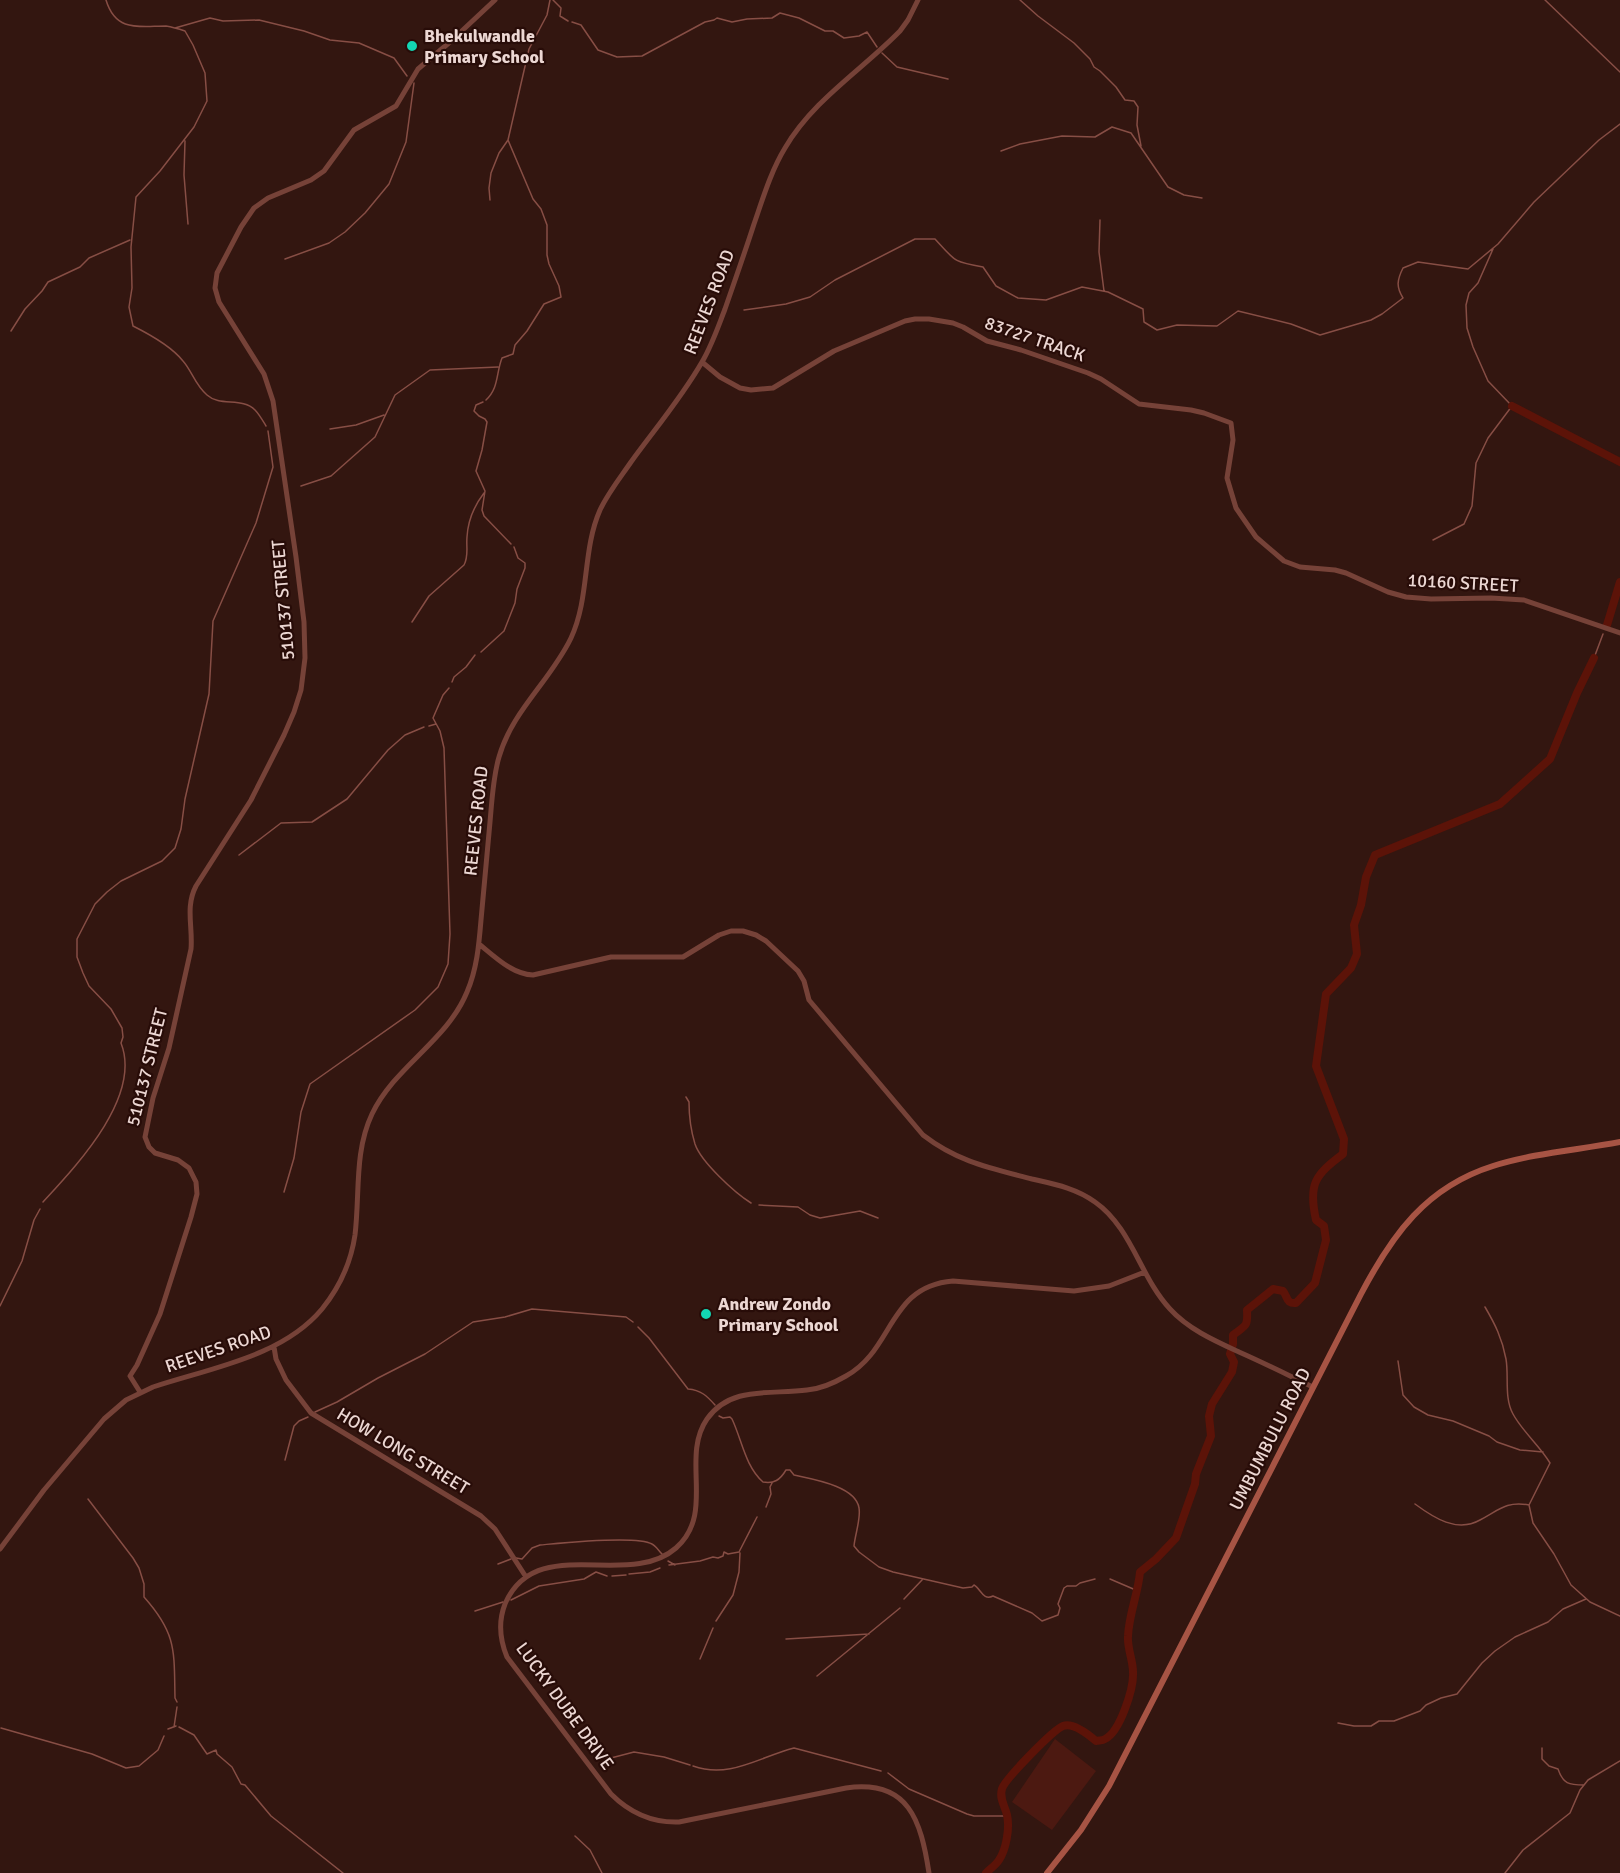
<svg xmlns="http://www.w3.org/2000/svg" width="1620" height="1873" font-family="Signika,sans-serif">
<rect width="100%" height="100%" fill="#331610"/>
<!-- pitch -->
<path fill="#4c1911" d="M1055,1739L1096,1771L1052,1830L1012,1802Z"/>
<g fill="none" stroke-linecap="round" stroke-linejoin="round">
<!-- stream -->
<path stroke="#874e45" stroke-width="1.5" d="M106,0C116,33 140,26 166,26C172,27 179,29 185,31L193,45L205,73L207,101L194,127L160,171L136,197L131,247L132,288L129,307L133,326C149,334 172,347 183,361C192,371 195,385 207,395C220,407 242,397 255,410C259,414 263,421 266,426
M553,0L561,8L560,16L568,21
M1020,0L1038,16L1074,43L1090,59L1094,67L1100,71L1116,87L1125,100L1134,101L1138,107L1137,125L1141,146
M1545,0L1620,72
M572,22L581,25L598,50L617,57L642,56L705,22L714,20L717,18L732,22L747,19L772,18L780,13L799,18L825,31H833L844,38L859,36L867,32L877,47
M175,28L210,18L223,21L259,20L304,31L330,40L359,43L394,58L407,76
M882,53L897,67L948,79
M185,141L184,175L188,224
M1001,151L1020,144L1062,136L1095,137L1112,127L1131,133L1168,187L1184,195L1202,198
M490,200L489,188L491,173L499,153L508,140L529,49L547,15L550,0
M1100,220L1099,252L1104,291
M285,259L329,243L345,232L365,213L389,184L406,142L414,83
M744,310L786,304L810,297L835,280L915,239H935C955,261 953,262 983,267L996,286L1018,298L1046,300L1082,287L1108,292L1143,309L1144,322L1157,330L1177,325L1217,326L1238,311L1291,324L1320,335L1371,320L1382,314L1403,298C1396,287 1397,280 1403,268L1418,262L1468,269L1498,244L1534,202L1599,140L1620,124
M11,331L25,309L42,291L48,282L80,267L89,258L130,240
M486,400C499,388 496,373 502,358L513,354L515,345L527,331L544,304L561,297L559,286L549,264L547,255V225L541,209L533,199L508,140
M483,402L476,405L474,411L479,416L485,419L487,422L482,450L476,471L485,491L482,510L484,516L511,544
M330,429L356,425L384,415
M301,486L331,476L375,437L395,395L430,370L498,367
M1433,540L1464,524L1472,506L1476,463L1488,438L1512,406L1488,381L1473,347L1467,328L1466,305L1469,293L1478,283L1493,249
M412,622L429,596L464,565C469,556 466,547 467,537C468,519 474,506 484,493
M481,652L504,631L515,603L517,589L525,568V563L518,558L514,547
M1594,658L1603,634
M452,682L454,677L466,667L475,655
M429,726L436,724
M239,855L281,823L312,822L347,799L388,750L405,735L424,727
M686,1097L689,1102C689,1115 691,1131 695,1144C701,1162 735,1193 751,1203
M284,1192L294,1158L301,1112L310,1084L415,1010L438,987L448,964L450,934L444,748L440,731L433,718L443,695L449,688
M43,1202C77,1165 142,1097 121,1043L123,1037L122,1028L111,1009L89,986L83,973L77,957V939L95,904L107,892L121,881L162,861L175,848L181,829L185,799L209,694L213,621L256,523L273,467L268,431
M759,1205L798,1207L810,1215L820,1218L860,1211L878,1218
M0,1306L22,1261L34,1220L40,1209
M1485,1307C1495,1324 1502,1338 1506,1359C1509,1376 1504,1398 1513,1414C1522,1431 1540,1446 1550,1463L1529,1505L1533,1523L1554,1554L1571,1585L1590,1602L1620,1616
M638,1327L649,1338L688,1389C701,1390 707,1396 715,1405
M1398,1361L1403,1395L1414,1407L1428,1415L1453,1421L1489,1436L1497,1442L1520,1450L1543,1452
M315,1412L337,1402L378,1378L425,1354L473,1322L505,1317L532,1309L626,1317L633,1322
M719,1416L723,1418L730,1417L732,1419C742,1440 745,1466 763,1482C774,1484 780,1480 786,1470H790L794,1475C812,1479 856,1486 859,1508C861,1518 855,1535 854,1546L859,1552L879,1567L893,1572L963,1588L972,1587L974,1585C981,1589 983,1601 993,1596L1032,1613L1042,1621L1058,1615L1060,1608L1058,1604L1064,1588L1067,1586H1076L1080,1583L1095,1579
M285,1460L294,1426L299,1421L308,1417
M88,1499L133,1558L139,1568L144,1584V1597C177,1634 174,1651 175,1698L177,1702
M1415,1504C1434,1518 1457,1533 1480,1520C1499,1510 1506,1501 1529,1505
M766,1507L771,1494L770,1487L772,1483
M516,1558L522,1559L532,1548L540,1545C562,1543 636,1535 652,1544C656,1546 659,1551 662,1554
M668,1561L675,1565
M498,1564L511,1559
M669,1565L700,1561L713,1557L718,1558L723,1556L724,1552L728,1554L739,1552L757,1517
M629,1574L650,1572L660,1568
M612,1576L626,1575
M1110,1579L1138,1591
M904,1599L922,1580
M511,1600L539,1586L584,1579L596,1572L607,1576
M475,1611L503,1602
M716,1621L733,1595L739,1572L740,1553
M786,1639L869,1634
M700,1659L713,1628
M817,1676L900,1608
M1338,1723L1354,1726H1371L1379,1721H1394L1420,1711L1426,1705L1441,1698L1457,1694L1482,1663L1495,1651L1515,1637L1548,1622L1563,1609L1586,1599
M174,1727L177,1707
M179,1727L194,1735L207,1754L216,1750L217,1754L232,1767L241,1784L245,1785L271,1816L343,1873
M1,1728L92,1754L126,1768L139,1766L158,1750L164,1736
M168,1729L176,1726
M1542,1748V1759L1549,1766L1558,1769C1563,1784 1569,1785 1584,1785
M611,1758L634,1752L664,1757L690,1765
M693,1766C730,1779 759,1757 794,1748L881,1771
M888,1773L909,1789L967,1814L974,1816H1007
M575,1836L590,1850L602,1873
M1505,1873L1523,1850L1570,1813L1580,1790L1588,1780L1620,1761"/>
<!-- river -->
<path stroke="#5c1308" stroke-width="8" d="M1512,406L1620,462
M1607,625L1620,582
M986,1873C990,1869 996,1865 999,1860C1006,1850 1010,1828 1007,1815C1005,1806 999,1799 1002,1789C1004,1780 1053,1730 1063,1726C1073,1722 1089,1735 1096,1741C1099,1740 1102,1741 1105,1739C1120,1732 1134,1688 1133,1672C1133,1660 1127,1648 1128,1636C1129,1614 1138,1594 1140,1572L1156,1559L1176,1538L1195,1484L1196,1474L1211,1436L1209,1416L1212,1404L1232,1372L1234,1362L1230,1354L1233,1344V1335C1246,1325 1248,1327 1247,1310L1273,1289L1283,1291C1288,1297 1286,1304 1296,1303L1315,1283L1326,1240L1324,1226L1316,1220C1308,1184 1315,1175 1343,1154L1344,1139L1316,1066L1326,994L1351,968L1357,954L1354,925L1361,905L1366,877L1375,855L1500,804L1550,759L1577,693L1594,658"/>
<!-- tertiary -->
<path stroke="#764238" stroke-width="5" d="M702,362L720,377L740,388L751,390L773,388L834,351L905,321L915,319H929L953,323L963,327L987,341L1021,350L1088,373L1101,379L1139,404L1191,410L1204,413L1231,423L1233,440L1227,478L1236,508L1256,537L1284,561L1300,567L1335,570L1346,573L1388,592L1406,597L1431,599L1491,598L1524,600L1620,633
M479,944C495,957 512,974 533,975L611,957H683L719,935L731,931H743L756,935L766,941L798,971L804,981L809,1000L923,1135C958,1162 990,1168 1032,1179C1054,1184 1076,1188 1095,1202C1132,1228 1140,1277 1170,1309C1188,1329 1215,1341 1239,1352C1264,1363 1288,1375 1313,1387
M274,1347L276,1359L286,1380L311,1413L481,1516L495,1529L526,1577
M140,1392L130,1376L137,1365L160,1314L191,1217L197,1194L196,1182L189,1168L178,1160L155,1153L149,1147L145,1137L153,1098L169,1048L191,949C193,927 185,907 196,886L251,800L284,735L294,712L301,690L305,658L304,622L296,557L273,401L264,374L219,302L215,288L217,273L241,227L254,208L268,198L311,180L324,171L354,130L396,106L418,69L450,42L495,0
M0,1549L44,1490L104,1419L126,1400L153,1387C210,1368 282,1357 322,1309C339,1288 351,1262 355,1235C360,1194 354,1152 372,1114C395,1066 447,1041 467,992C477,969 479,944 481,920C484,887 487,854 490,822C492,800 493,777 499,757C512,711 551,680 571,638C590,597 582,551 600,510C608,493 620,478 631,462C655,429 682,397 702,362C712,345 718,327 725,309C735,280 745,252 754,224C763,198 771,171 785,148C813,100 862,70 900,31L908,20L918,0
M929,1873C921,1821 909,1779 846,1788L679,1822C652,1823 630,1813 611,1794L507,1657C500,1640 498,1622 505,1604C536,1532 628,1590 676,1548C716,1513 680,1458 707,1419C731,1385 772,1395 807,1390C821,1389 834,1383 846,1376C894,1350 888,1286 953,1281L1074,1291L1109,1286L1145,1272"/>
<!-- secondary -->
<path stroke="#a75444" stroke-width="6" d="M1047,1873L1081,1830L1109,1786L1361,1294C1392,1235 1426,1187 1493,1166C1534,1153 1578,1150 1620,1142"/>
</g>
<!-- markers -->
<g fill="#13d5b3" stroke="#280c08" stroke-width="2">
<circle cx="412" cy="46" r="6"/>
<circle cx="706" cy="1314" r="6"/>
</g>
<g text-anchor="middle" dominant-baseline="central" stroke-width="4.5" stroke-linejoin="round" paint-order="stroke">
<!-- poi labels -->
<g font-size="18" font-weight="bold" fill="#ecd7d3" stroke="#280c08" text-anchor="start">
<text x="424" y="36">Bhekulwandle<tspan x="424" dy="21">Primary School</tspan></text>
<text x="718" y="1304">Andrew Zondo<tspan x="718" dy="21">Primary School</tspan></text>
</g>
<!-- street labels -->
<g font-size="18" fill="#ecd7d3" stroke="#280c08">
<text transform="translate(709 302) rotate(-69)">REEVES ROAD</text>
<text transform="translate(1035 339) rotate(19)">83727 TRACK</text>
<text transform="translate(1463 583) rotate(3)">10160 STREET</text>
<text transform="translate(283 600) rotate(-95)">510137 STREET</text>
<text transform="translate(476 821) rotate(-84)">REEVES ROAD</text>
<text transform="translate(147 1067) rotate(-76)">510137 STREET</text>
<text transform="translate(218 1349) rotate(-19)">REEVES ROAD</text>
<text transform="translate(1270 1439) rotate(-63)">UMBUMBULU ROAD</text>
<text transform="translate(403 1451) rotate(31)">HOW LONG STREET</text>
<text transform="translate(565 1706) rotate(54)">LUCKY DUBE DRIVE</text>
</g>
</g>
</svg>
